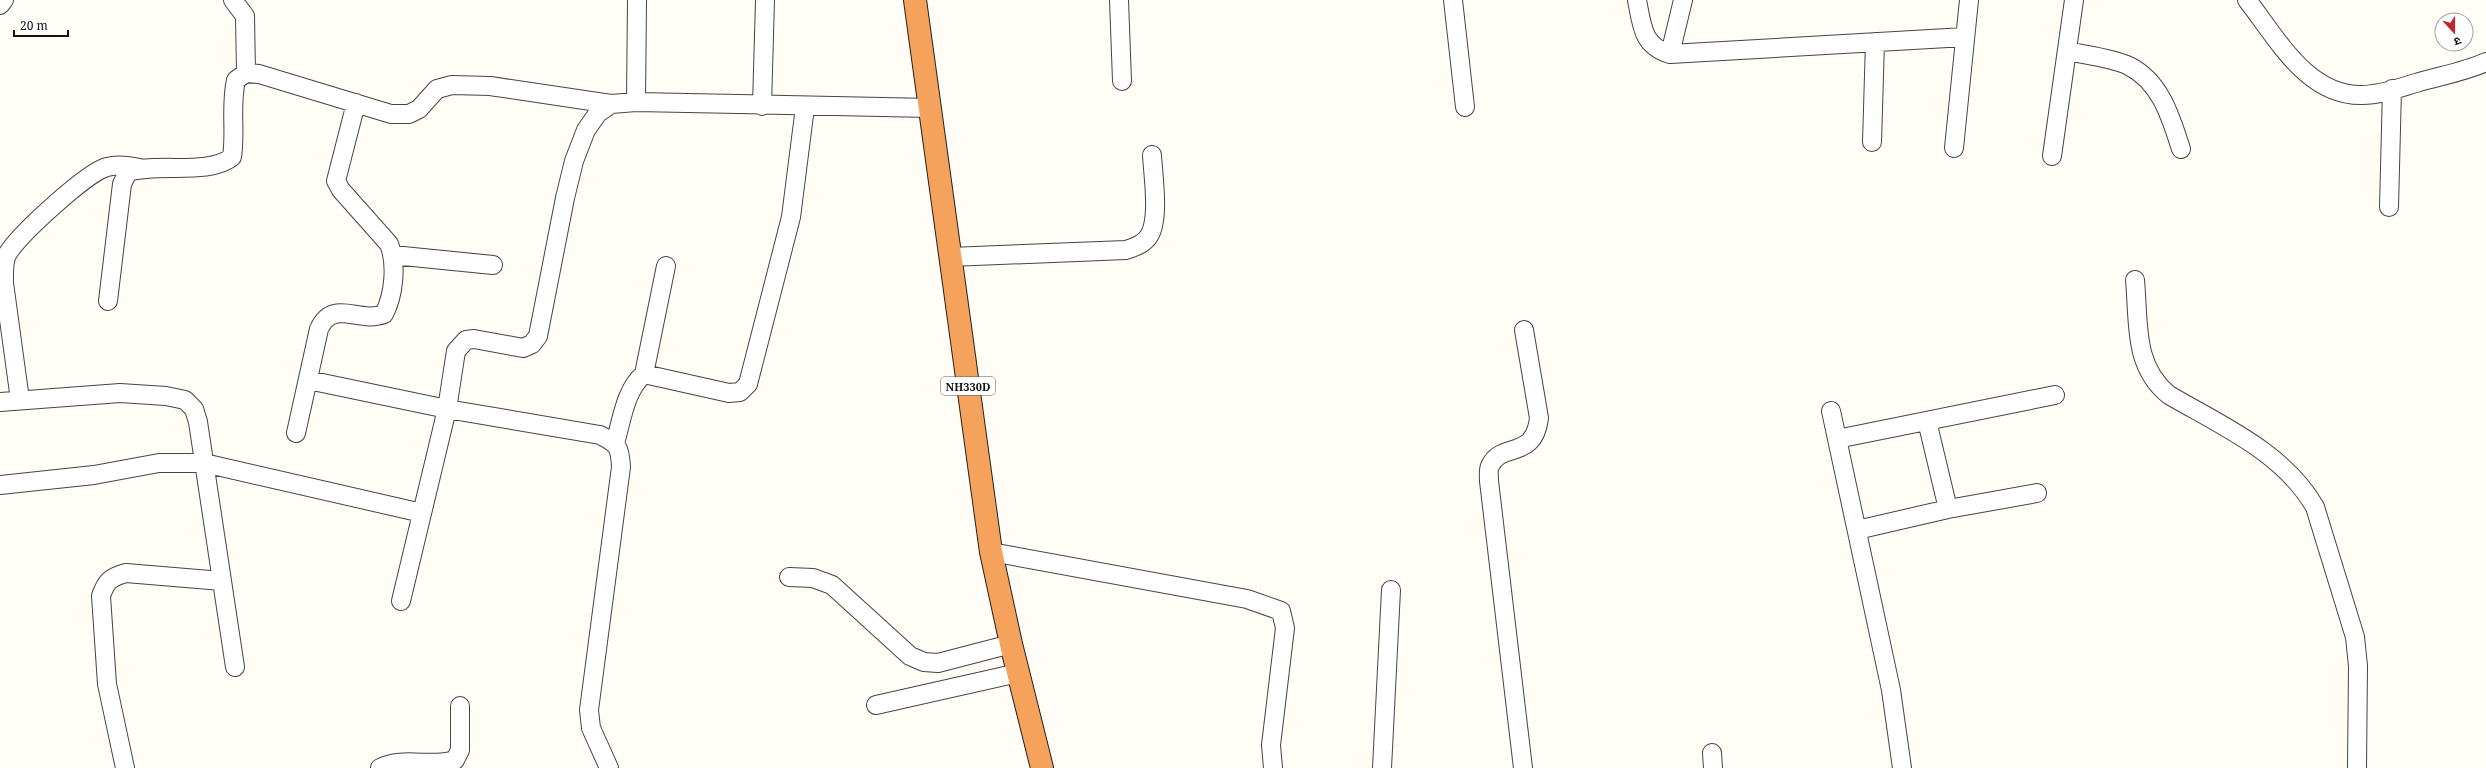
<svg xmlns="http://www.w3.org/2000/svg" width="2486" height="768" font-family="'Noto Serif','Noto Sans Devanagari',serif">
<rect width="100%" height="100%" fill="#fffdf5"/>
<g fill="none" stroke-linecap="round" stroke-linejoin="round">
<!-- minor casing -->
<g stroke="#444" stroke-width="20">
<path id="minor" d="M233,0L245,16L246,73
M1119,0L1122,81
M1453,0L1465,107
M1637,0C1642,25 1642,46 1670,54L1965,37
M2247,0C2277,38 2307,96 2362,95C2380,95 2399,88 2416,83C2439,76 2464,72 2486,62
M0,5L4,0
M2067,51C2085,55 2113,58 2129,66C2161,82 2171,118 2181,149
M1670,54L1683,0
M636,102L637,0
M762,106L765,0
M1872,142L1875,42
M1954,148L1969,0
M2052,156L2074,0
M2389,207L2392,89
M393,255L493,265
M950,257L1126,250C1135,247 1144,244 1149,236C1160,219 1153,175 1152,155
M2135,280C2139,323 2133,366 2169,395C2222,426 2283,452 2315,507L2355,637L2358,666L2357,768
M108,301L122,184L128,172C158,162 208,176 232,157C236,131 230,106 236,80L246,73L259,74L391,114H409L419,109L437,89L452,85L490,86L611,104
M644,374L666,266
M308,380L447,409L600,435C618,444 620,447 621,467L589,710L591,728L609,768
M20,400L4,283C4,273 3,261 8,253C20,234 87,172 107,167C118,164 129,166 140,168
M0,402L120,393L166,396L185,400L194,409L198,422L235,667
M1831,411L1891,690L1902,768
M1927,421L1948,509
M296,433L319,329C333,298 359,324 384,314C394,295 397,264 389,244L341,190L336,181L356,103
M1837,439L2055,395
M615,443C622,420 625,390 644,374L729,393L740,392L748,384L791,217L805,107
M0,485L94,475L159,463H204L422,513
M1857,530L1948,509L2037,493
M991,552L1247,599L1281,611L1285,628L1271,745L1273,768
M789,577L813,578L832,585L910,656L924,662L938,663L1011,644
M401,601L447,409L456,351L466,340L474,339L523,348L532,344L538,336L565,198L574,161L586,130L598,113L611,104L636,102L930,108
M876,705L1018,673
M1712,753L1713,768
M125,768L107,684L101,596C106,581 111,577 126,573L222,581
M380,768C403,756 431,768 455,760L460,750V706
M1382,768L1391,590
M1523,768L1489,481C1489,477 1488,470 1490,466C1501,441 1534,461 1539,418L1524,330"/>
</g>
<!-- highway casing -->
<g stroke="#222" stroke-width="24">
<path id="highway" d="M915,0L991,552L1011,644L1042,768"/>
</g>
<!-- minor -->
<use href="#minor" stroke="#fff" stroke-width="18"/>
<!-- highway -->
<use href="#highway" stroke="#f5a25d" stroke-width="22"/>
</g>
<g text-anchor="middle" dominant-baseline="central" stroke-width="4" stroke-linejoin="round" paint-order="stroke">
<!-- shield labels -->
<rect fill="#fff" stroke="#585858" stroke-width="1" x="941" y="377" width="54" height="18" rx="3"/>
<g font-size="11" font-weight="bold" fill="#111">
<text x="968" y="386">NH330D</text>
</g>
</g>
<!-- north arrow -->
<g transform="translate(2454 32) rotate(159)"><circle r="19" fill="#ffffff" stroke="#a0a0a0"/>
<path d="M0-3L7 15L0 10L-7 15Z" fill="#c4262e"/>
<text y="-6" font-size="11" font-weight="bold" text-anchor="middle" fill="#111111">उ</text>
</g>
<!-- scale -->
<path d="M14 30v6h54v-6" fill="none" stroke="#111111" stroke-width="2"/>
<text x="20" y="30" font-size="12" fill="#111111" stroke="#ffffff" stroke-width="3" paint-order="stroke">20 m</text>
</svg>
